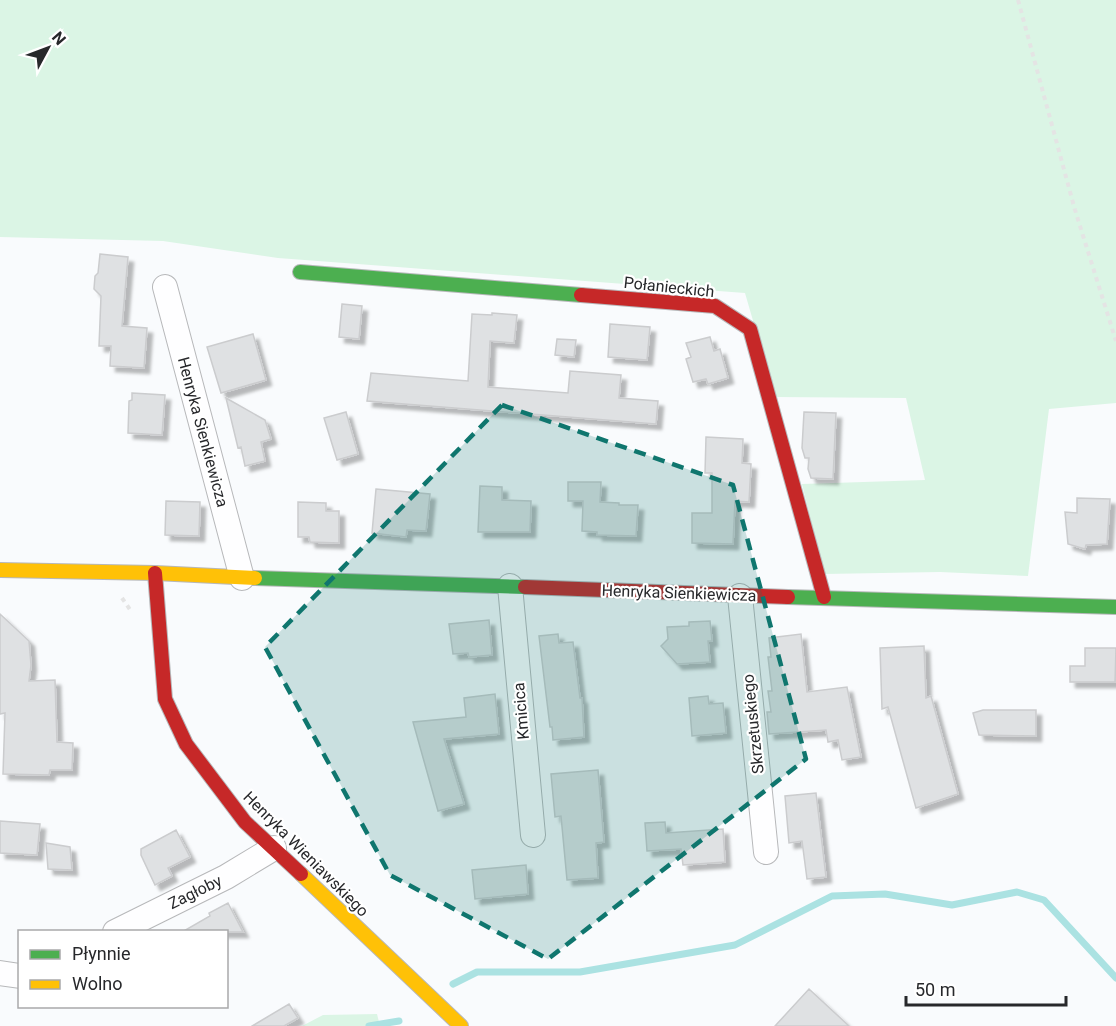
<svg xmlns="http://www.w3.org/2000/svg" width="1116" height="1026" font-family="Roboto,sans-serif">
<defs>
<filter id="shadow"><feDropShadow dx="5.5" dy="5.5" stdDeviation="1.5" flood-color="#0004"/></filter>
</defs>
<rect width="100%" height="100%" fill="#f9fbfd"/>
<!-- green -->
<path fill="#dbf5e5" d="M0,0H1116V403L1049,409L1028,576L940,572L824,574L802,484L925,480L906,398L775,397L745,293L278,258L163,241L0,237Z
M377,1014L380,1026H302L323,1015Z"/>
<g fill="none" stroke-linecap="round" stroke-linejoin="round">
<!-- stream -->
<path stroke="#abe2e2" stroke-width="7" d="M453,984L477,972H580L735,945L832,896L885,894L952,905L1017,892L1044,900L1116,978
M369,1026L399,1021"/>
</g>
<!-- building -->
<path fill="#dfe1e3" stroke="#cbccce" stroke-width="1.5" filter="url(#shadow)" d="M100,254L128,257L122,326L147,328L144,368L110,366L111,346H99L101,296L94,289L95,276L98,273Z
M342,304L362,306L359,339L339,337Z
M492,313L517,315L514,343L490,341L488,387L568,393L570,371L621,375L619,398L658,401L656,424L367,401L371,373L468,381L472,314L492,315Z
M610,324L650,327L647,360L608,357Z
M253,334L266,380L221,393L207,347Z
M710,337L714,351L720,349L728,378L708,384L706,379L693,382L686,359L691,357L686,343Z
M557,339L576,340L574,357L555,355Z
M132,393L165,395L162,435L128,433L129,401L132,400Z
M226,398L265,420L271,439L261,442L265,461L245,466L241,447L238,448Z
M346,412L358,454L337,460L324,418Z
M804,412L836,413L833,479L811,478L808,469L809,458H805L802,448Z
M706,437L743,439L742,463L751,464L749,502L735,501L733,544L692,543V513H712V473H705Z
M568,482H601L600,502L619,503V505H638L636,536L597,535V532L582,531L583,501H568Z
M480,486L502,487V500L531,501L530,532H478Z
M376,489L430,494L426,531L407,530L406,537L372,533Z
M1077,498L1110,499L1107,544L1086,545L1085,549L1068,544L1065,512L1077,513Z
M166,501L200,502L199,536L165,535Z
M298,502L326,503V511H339V543L310,542L309,537H298Z
M0,614L29,641L31,665L29,681L55,680L57,742L73,743L72,770H50L49,775L3,774L5,713L0,714Z
M489,620L492,655L469,657L468,653L453,654L449,624Z
M710,621L712,641H708L710,662L677,664L661,646L668,639L667,627L689,626V622Z
M558,634L559,643L573,642L580,698H582L584,737L553,740L552,727H550L539,636Z
M801,634L807,692L847,687L861,757L842,760L838,740L828,742L826,730L769,734L767,712H771L768,691H772L768,657H771L769,638Z
M924,646L926,698L931,696L958,794L916,808L888,707L882,709L880,648Z
M1085,648H1116L1115,682H1070V666H1085Z
M495,694L499,734L444,739L464,804L438,811L413,722L466,717L464,698Z
M708,696L709,704L723,703L726,733L692,736L689,698Z
M983,710H1036V736L979,735L973,713Z
M598,770L604,842L596,843L598,878L567,880L561,816L555,817L551,774Z
M816,793L826,877L807,879L802,841L789,843L785,796Z
M0,821L40,824L37,855L0,853Z
M665,822L666,833L723,829L725,862L683,865L681,849L647,851L645,823Z
M176,830L190,857L168,868L172,876L155,885L141,855V849Z
M46,843L70,847L72,870L48,869Z
M526,865L528,894L475,899L472,870Z
M228,903L243,932H182L210,916L209,913Z
M809,989L849,1026H775Z
M289,1004L298,1018L284,1026H252Z"/>
<g fill="none" stroke-linecap="round" stroke-linejoin="round">
<!-- street casing -->
<g stroke="#b7b8ba" stroke-width="26">
<path id="street" d="M165,287L242,578
M510,586L533,835
M740,596L766,852
M115,932L226,877L274,848
M0,973L20,976"/>
</g>
<!-- fast casing -->
<g stroke="#b7b8ba" stroke-width="16">
<path id="fast" d="M300,272L581,295
M255,578L525,587
M788,597L1116,607"/>
</g>
<!-- slow casing -->
<g stroke="#b7b8ba" stroke-width="16">
<path id="slow" d="M0,570L155,573L255,578
M301,874L461,1026"/>
</g>
<!-- jam casing -->
<g stroke="#b7b8ba" stroke-width="16">
<path id="jam" d="M581,295L715,306L750,329L824,597
M155,573L165,699L186,744L245,822L301,874
M525,587L788,597"/>
</g>
<!-- path -->
<path stroke="#e4e4e4" stroke-width="4" stroke-dasharray="4.5 4.5" stroke-linecap="butt" d="M1018,0L1075,210L1116,341
M122,598L131,611"/>
<!-- street -->
<use href="#street" stroke="#fefeff" stroke-width="24"/>
<!-- fast -->
<use href="#fast" stroke="#4caf50" stroke-width="14"/>
<!-- slow -->
<use href="#slow" stroke="#ffc107" stroke-width="14"/>
<!-- jam -->
<use href="#jam" stroke="#c62828" stroke-width="14"/>
</g>
<!-- marked area -->
<path fill="#0f766e" fill-opacity="0.2" stroke="#0f766e" stroke-width="4.5" stroke-dasharray="12 8" stroke-linejoin="round" d="M502,405L733,485L806,759L548,959L390,875L265,647Z"/>
<g text-anchor="middle" dominant-baseline="central" stroke-width="4.5" stroke-linejoin="round" paint-order="stroke">
<!-- street labels -->
<g font-size="16" fill="#27282b" stroke="#fff">
<text transform="translate(669 287) rotate(6)">Połanieckich</text>
<text transform="translate(203 432) rotate(75)">Henryka Sienkiewicza</text>
<text transform="translate(679 593) rotate(2)">Henryka Sienkiewicza</text>
<text transform="translate(521 711) rotate(-95)">Kmicica</text>
<text transform="translate(753 724) rotate(-96)">Skrzetuskiego</text>
<text transform="translate(306 854) rotate(45)">Henryka Wieniawskiego</text>
<text transform="translate(195 892) rotate(-26)">Zagłoby</text>
</g>
</g>
<!-- legend -->
<rect x="18" y="930" width="210" height="78" fill="#ffffff" stroke="#a9a9aa" stroke-width="1.5"/>
<rect x="30" y="950" width="30" height="9" fill="#4caf50" stroke="#a9a9aa" stroke-width="1.5"/>
<text x="72" y="960" font-size="18" fill="#27282b">Płynnie</text>
<rect x="30" y="980" width="30" height="9" fill="#ffc107" stroke="#a9a9aa" stroke-width="1.5"/>
<text x="72" y="990" font-size="18" fill="#27282b">Wolno</text>
<!-- north arrow -->
<g transform="translate(48 48) rotate(49)" stroke="#ffffff" stroke-width="4.5" paint-order="stroke">
<path d="M0-4.5L10 22L0 15L-10 22Z" fill="#27282b"/>
<text y="-9" font-size="16" font-weight="bold" text-anchor="middle" fill="#27282b">N</text>
</g>
<!-- scale -->
<path d="M906 996v9h160v-9" fill="none" stroke="#27282b" stroke-width="3"/>
<text x="915" y="996" font-size="18" fill="#27282b" stroke="#ffffff" stroke-width="4.5" paint-order="stroke">50 m</text>
</svg>
